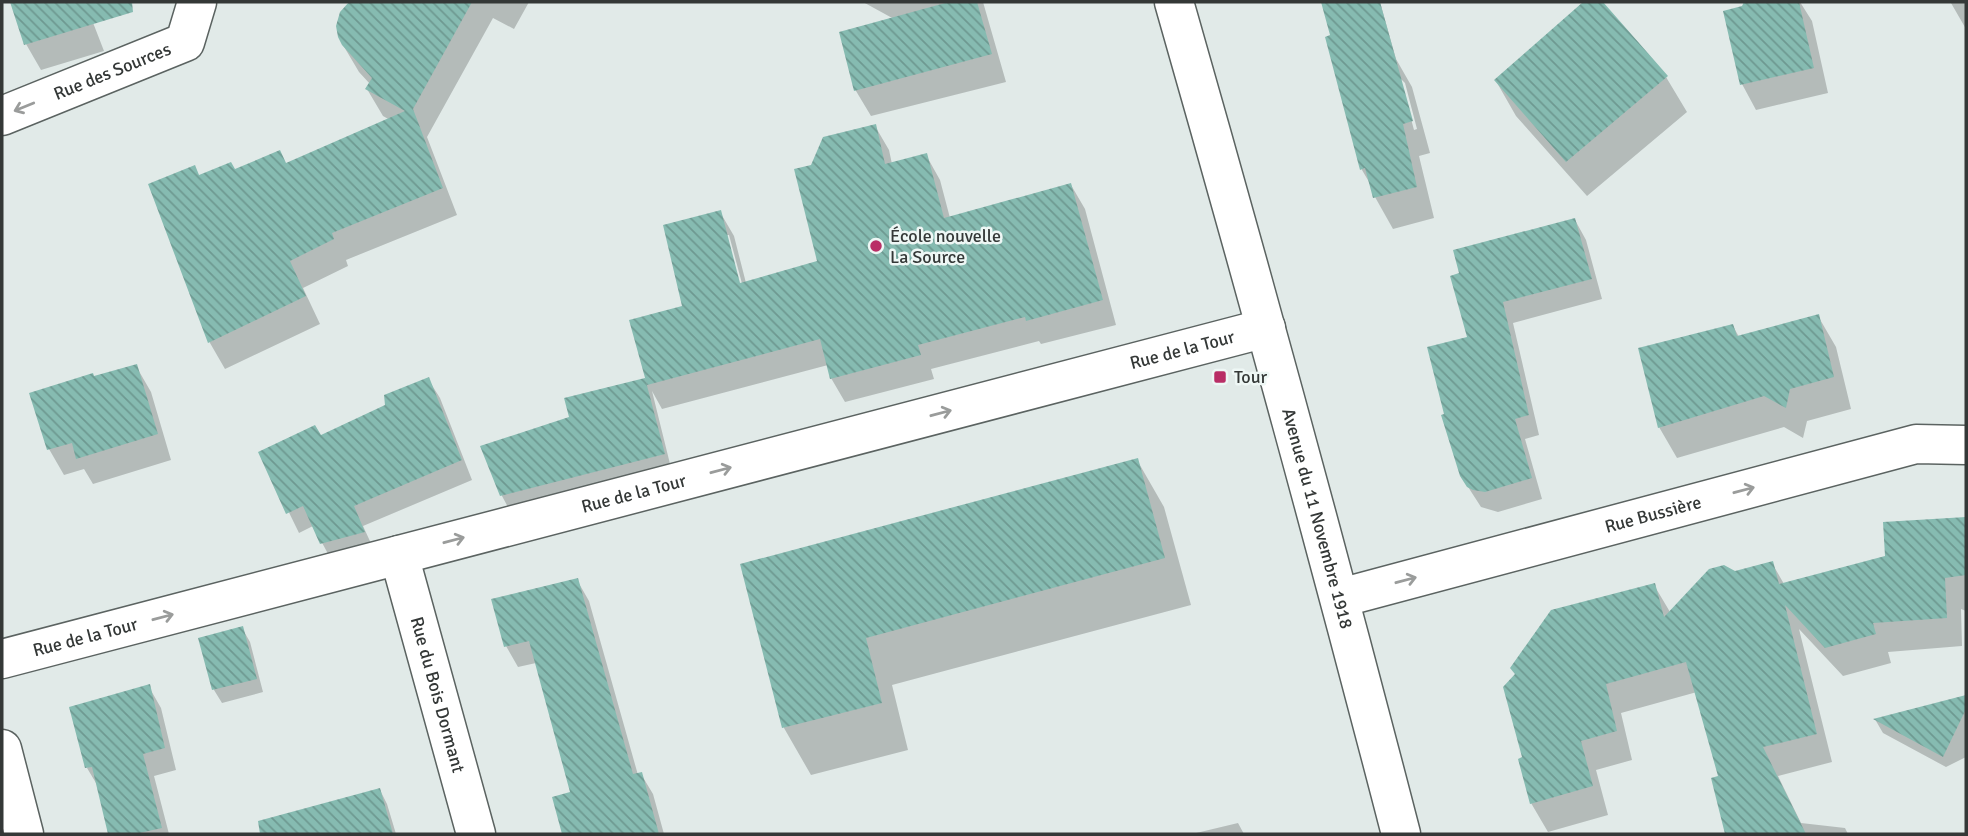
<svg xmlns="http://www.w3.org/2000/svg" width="1968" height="836" font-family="Signika,sans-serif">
<defs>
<pattern id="building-back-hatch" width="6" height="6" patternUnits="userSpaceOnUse" patternTransform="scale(1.75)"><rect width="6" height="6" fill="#86bbb1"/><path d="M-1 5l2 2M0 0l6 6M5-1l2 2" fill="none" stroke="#6e9991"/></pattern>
</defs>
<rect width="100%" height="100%" fill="#e1eae8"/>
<!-- shadow -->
<path fill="#0003" fill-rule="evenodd" d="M12,2H85L104,51L41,70L26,44Z
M352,2H529L514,29L493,18L427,137L457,215L346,260L348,266L303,288L320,324L225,369L210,343L151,185L286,164L390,120L383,116L367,89L370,84L359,72L343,45L341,13Z
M863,2H983L1006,82L871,116L856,91L841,33L894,19Z
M1323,2H1380L1396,59L1412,87L1430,153L1419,156L1434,218L1393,229L1375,197L1372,187L1362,170L1327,38L1332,37ZM1400,78L1405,83L1417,129L1414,130Z
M1586,2H1601L1666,77L1687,112L1587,196L1516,116L1496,81Z
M1746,2H1800L1812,21L1828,93L1756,110L1742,84L1743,8Z
M1951,2H1966V29L1951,3Z
M875,126L889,150L892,164L926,155L940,180L950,218L1071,185L1085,209L1116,325L1041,344L1039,341L931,369L934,379L845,402L831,378L828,365L662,409L652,391L671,468L509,509L502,496L482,447L571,418L566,400L647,379L684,307L720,212L734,236L746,283L819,262L812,166ZM726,235H729L744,291L741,292Z
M1575,220L1586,240L1602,299L1513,323L1539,435L1525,439L1542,499L1498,512L1481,507L1461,476L1469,339Z
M1818,316L1836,347L1851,409L1807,421L1803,438L1784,427L1677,458L1659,427L1733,326L1739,337Z
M136,366L151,392L171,460L93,484L84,469L64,475L49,449L94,378Z
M428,379L440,398L472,480L363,526L375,552L333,563L313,526L299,533L260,453L320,437L387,406Z
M1137,460L1164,507L1191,605L892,685L908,750L811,775L784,728L742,565Z
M1942,519H1966V611L1961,609L1962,646L1888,652L1891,663L1843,676L1799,629L1832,762L1778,776L1801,823L1845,828L1848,834H1727L1713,779L1720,777L1697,692L1621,713L1632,760L1596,770L1608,815L1548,832L1531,803L1525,758L1654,585L1670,612L1735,573L1772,563L1784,584L1886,557Z
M577,580L589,601L638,775L641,774L653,794L664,834H563L554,798L572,793L536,663L518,667L506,646Z
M242,628L250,642L263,692L222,703L214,690L200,640Z
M149,687L161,708L176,770L154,776L169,834H110L99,788L87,768Z
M1966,697V757L1946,767L1883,733L1876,721Z
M380,790L387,804L396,834H281L277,817Z
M1238,823L1244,834H1192Z"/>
<!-- building -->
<path fill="url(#building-back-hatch)" d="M10,2H132L133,12L24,45Z
M349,2H472L413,109L443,188L332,233L334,239L290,261L306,296L208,343L148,184L195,165L199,175L231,162L235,169L280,150L286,163L405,111L365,89L372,78L342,45L338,37L336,26L340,12Z
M949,2H977L992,54L854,91L839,32Z
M1321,2H1380L1413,121L1403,124L1417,187L1373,198L1365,168L1360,170L1325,37L1330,35Z
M1583,2H1603L1668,76L1566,162L1494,80Z
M1744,2H1799L1814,68L1740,85L1723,11L1742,6Z
M876,124L885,164L927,153L944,218L1071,183L1103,300L1026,321L1025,317L918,345L921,355L830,379L820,339L647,385L629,320L682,306L663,225L721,210L740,283L817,261L794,169L811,165L823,137Z
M1575,218L1592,279L1503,302L1529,415L1515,419L1532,478L1485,492L1473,490L1467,487L1460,476L1441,415L1444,414L1427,347L1467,337L1450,276L1459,273L1453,250Z
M1819,314L1834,377L1790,389L1786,408L1764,396L1658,428L1638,348L1733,324L1737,336Z
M137,364L158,434L76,459L72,443L47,450L29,393L93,373L94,376Z
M429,377L462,460L354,506L365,532L320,544L303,506L286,514L258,452L315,425L321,435L385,405L384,395Z
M645,378L665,454L500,496L480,446L569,417L564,398Z
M1138,458L1165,558L866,638L882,703L782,728L740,564Z
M1966,517V575L1945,578L1947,618L1873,623L1876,634L1825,648L1785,605L1817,734L1763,747L1806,834H1725L1711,778L1718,776L1686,662L1606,684L1617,731L1581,741L1593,786L1530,804L1518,759L1522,757L1503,687L1515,674L1510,668L1551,610L1655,583L1664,617L1709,569L1724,565L1735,571L1773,561L1779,584L1885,556L1883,522Z
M578,578L633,774L642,772L659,834H562L552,797L570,792L529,641L504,647L491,599Z
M243,626L257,679L212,690L198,638Z
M150,684L165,748L143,754L162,828L135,834H108L92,767L85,768L69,707Z
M1966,695V709L1943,757L1873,719Z
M380,788L393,834H260L258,821Z"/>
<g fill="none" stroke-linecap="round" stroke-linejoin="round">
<!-- minor casing -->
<g stroke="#5b6361" stroke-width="41">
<g id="minor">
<path id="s1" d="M1174,2C1253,278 1329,556 1401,834"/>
<path id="s2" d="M2,116L185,42L197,2"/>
<path id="s3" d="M399,555L476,834"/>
<path id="s4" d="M1340,598L1916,444L1966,445"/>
<path id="s5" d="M2,659L1266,328"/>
<path d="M2,749L24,834"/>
</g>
</g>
<!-- minor -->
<use href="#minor" stroke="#fff" stroke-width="38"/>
</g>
<!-- one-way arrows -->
<defs><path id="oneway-shaft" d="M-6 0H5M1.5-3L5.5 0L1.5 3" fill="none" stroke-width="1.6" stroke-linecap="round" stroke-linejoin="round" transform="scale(1.75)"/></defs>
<g stroke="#9a9c9b">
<use href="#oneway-shaft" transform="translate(24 107) rotate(158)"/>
<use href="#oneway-shaft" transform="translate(941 413) rotate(-15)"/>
<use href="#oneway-shaft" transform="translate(721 470) rotate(-15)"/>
<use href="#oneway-shaft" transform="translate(1744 490) rotate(-15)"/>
<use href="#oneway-shaft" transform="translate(454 540) rotate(-15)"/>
<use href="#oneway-shaft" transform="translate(1406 580) rotate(-15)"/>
<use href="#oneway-shaft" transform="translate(163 617) rotate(-15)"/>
</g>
<!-- markers -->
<g fill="#b92e66" stroke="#eef7f5" stroke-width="2.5">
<circle cx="876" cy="246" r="7"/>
<rect x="1213" y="370" width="14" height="14" rx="3.5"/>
</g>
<g text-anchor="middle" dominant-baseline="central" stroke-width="5" stroke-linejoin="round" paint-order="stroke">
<!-- street labels -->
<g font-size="18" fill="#343837" stroke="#eef7f5">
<text stroke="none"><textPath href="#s2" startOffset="119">Rue des Sources</textPath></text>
<text stroke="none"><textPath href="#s5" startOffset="1220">Rue de la Tour</textPath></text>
<text stroke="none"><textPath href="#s5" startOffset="653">Rue de la Tour</textPath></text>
<text stroke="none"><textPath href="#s4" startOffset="324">Rue Bussière</textPath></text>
<text stroke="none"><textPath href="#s1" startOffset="536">Avenue du 11 Novembre 1918</textPath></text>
<text stroke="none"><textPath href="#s5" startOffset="86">Rue de la Tour</textPath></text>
<text stroke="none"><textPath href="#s3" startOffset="145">Rue du Bois Dormant</textPath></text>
</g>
<!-- poi labels -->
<g font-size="18" fill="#343837" stroke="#eef7f5" text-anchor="start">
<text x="890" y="236">École nouvelle<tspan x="890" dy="21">La Source</tspan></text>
<text x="1234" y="377">Tour</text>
</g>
</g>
<!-- border -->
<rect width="1968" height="836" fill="none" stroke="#343837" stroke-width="7"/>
</svg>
